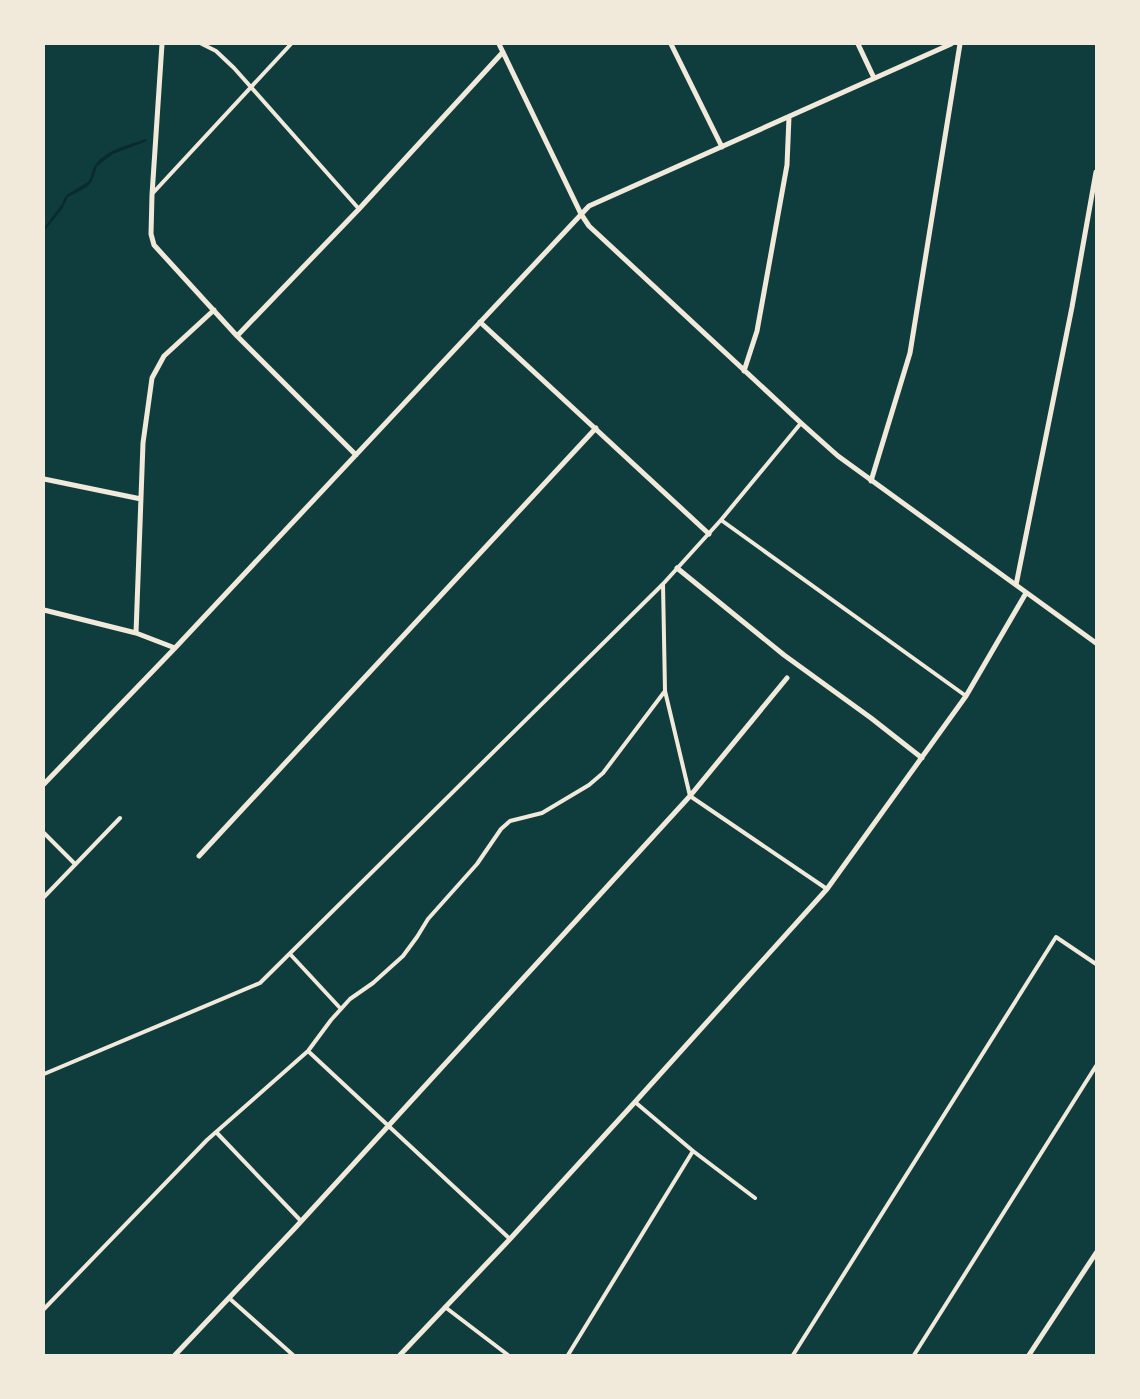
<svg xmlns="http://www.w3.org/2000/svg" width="1140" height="1399" font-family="Lora,serif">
<rect width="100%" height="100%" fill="#0f3d3e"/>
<!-- water -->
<path fill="#0a2a2b" d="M146,139L147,141L113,154L97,166L92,181L87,187L68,197L62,209L46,229L44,231V228L62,204L65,197L68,194L88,182C92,176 92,169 96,164C107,149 130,145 146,139Z"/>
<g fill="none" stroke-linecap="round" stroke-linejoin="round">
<!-- service -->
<path stroke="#f1e9da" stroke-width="4" d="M202,44L216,51L234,68L359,209
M152,194L291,44
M721,520L966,696
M663,584L665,691L690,796L827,889
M44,833L75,864
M44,897L120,818
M290,954L341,1009
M308,1051L510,1239
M44,1074L260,983L663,584L721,520L801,423
M635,1102L693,1151L755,1198
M216,1132L301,1221
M229,1298L293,1355
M445,1307L508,1355
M44,1309L207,1140L308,1051L331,1020L350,999L373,983L403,956L417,937L428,919L477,864L501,829L510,821L542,813L589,785L603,773L665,691
M568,1355L693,1151
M793,1355L1056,937L1096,964
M914,1355L1096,1066"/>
<!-- minor -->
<path stroke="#f1e9da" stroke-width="5" d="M162,44L152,195L151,234L154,245L237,336L356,455
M499,44L581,214L589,226L801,423L838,456L1096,643
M671,44L722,147
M858,44L874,78
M480,322L709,534
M237,336L359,209L503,52
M744,371L757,331L787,165L789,117
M44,479L141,499
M871,481L910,353L960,44
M677,568L784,655L871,718L922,758
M1016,585L1072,307L1096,172
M44,610L136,633L175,648
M136,633L143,443L152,378L164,356L214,310
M44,784L175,648L589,206L951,44
M199,856L596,428
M175,1355L295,1228L690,796L787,678
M400,1355L510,1239L635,1102L827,889L966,696L1026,593
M1029,1355L1096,1253"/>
</g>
<!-- border -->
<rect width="1140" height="1399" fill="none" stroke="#f1e9da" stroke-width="90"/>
</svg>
